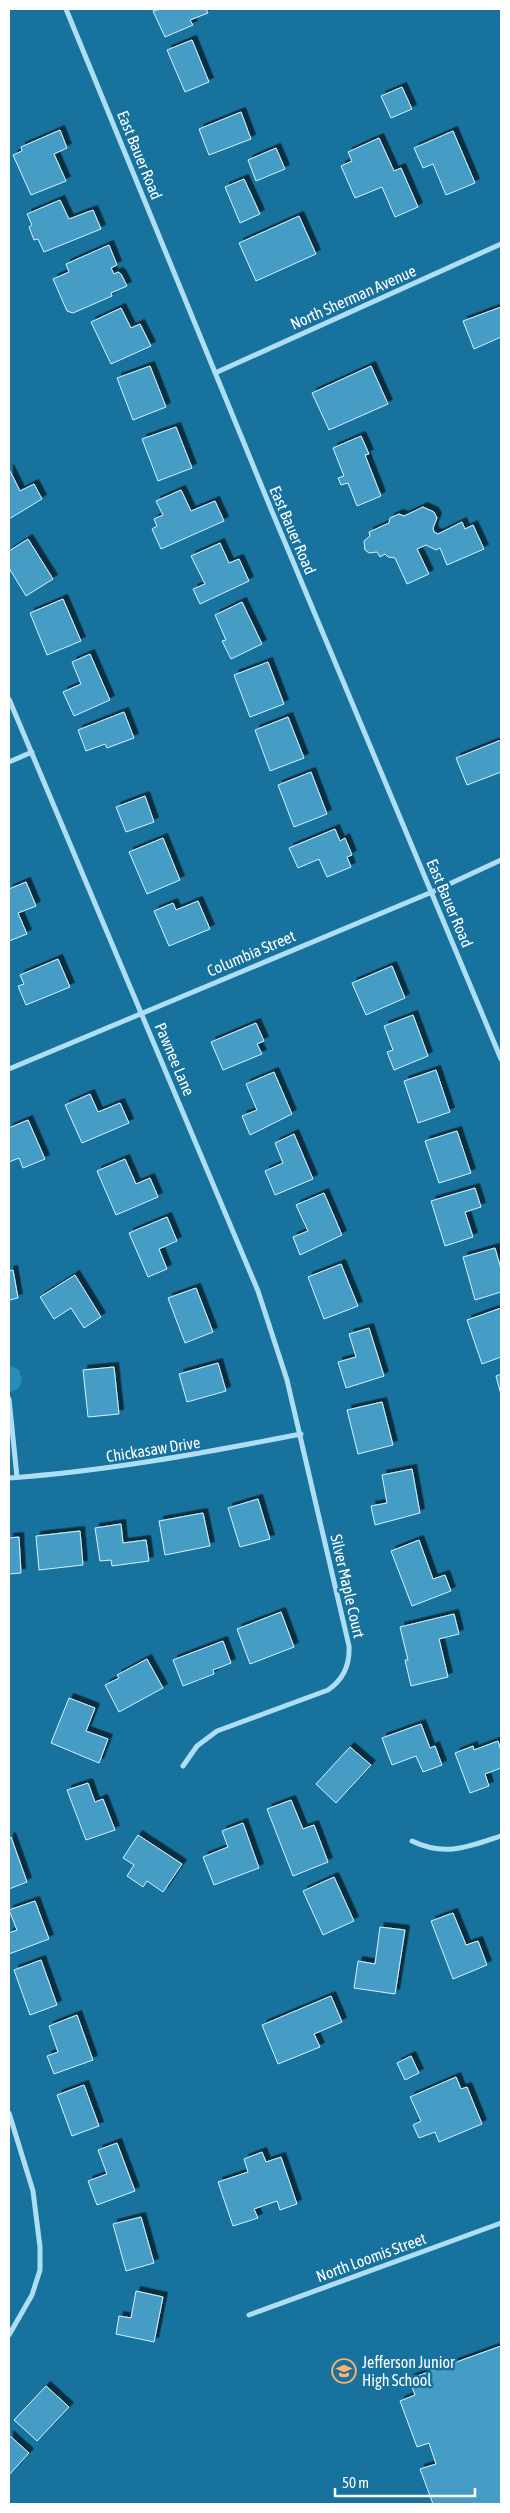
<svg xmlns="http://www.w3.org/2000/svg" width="510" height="2513" font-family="'Asap Condensed',sans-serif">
<defs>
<filter id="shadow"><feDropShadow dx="4.5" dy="-4.5" stdDeviation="0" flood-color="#0009"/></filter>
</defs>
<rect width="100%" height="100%" fill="#17729d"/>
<!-- green -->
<path fill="#268cb9" d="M9,1365L19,1370L22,1379L19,1388L9,1393Z"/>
<!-- building -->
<path fill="#449dc5" stroke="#d6f1fd" filter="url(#shadow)" d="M160,9H206L208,13L190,20L193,25L165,37L153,11Z
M192,40L209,82L185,92L167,50Z
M402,87L412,109L391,118L381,96Z
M241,112L251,139L209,155L199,129Z
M60,130L67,148L54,154L66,181L31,195L13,155L22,151L21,147Z
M453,131L475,183L446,195L433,164L423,168L414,148Z
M379,138L394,171L401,168L418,207L395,217L382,187L355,198L341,166L352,161L348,152Z
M276,148L285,169L256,181L248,160Z
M244,179L260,214L240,223L225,187Z
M60,200L69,219L93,210L101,229L44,252L38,239L34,240L29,227L32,225L27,214Z
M299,216L316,254L256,281L239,243Z
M109,245L117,265L111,268L114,274L118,272L121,274L127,286L111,293L112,296L73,313L67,311L53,279L69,272L66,264Z
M501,307V337L474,349L463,321Z
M121,308L131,328L140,324L151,346L111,364L91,322Z
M150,366L166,407L133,420L117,378Z
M371,366L388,404L329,430L312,393Z
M176,427L192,468L158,481L142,439Z
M361,436L369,454L365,455L381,496L357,506L348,483L341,485L338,478L344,476L333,448Z
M9,469L20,491L34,484L42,499L9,519Z
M181,490L191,511L215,501L224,521L161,549L152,529L157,526L154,519L163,515L156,501Z
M423,507L434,512L437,518L433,528L434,532L438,534L462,522L465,529L473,525L484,549L447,565L440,548L436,550L426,545L417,549L429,574L407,584L395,558L388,557L385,554L380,557L377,552L369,553L365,550L364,541L370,536L369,532L389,523L390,518L399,514L404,516Z
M28,539L53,579L26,596L9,568V551Z
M220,543L229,563L239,559L249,581L200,604L193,589L205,584L191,556Z
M63,599L81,641L47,655L30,613Z
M242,602L262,644L231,659L222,641L226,640L215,615Z
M90,654L110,700L74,716L63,692L81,684L72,662Z
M268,662L284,704L250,717L234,675Z
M124,712L134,738L107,748L105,744L86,751L78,730Z
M288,717L304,758L270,771L255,730Z
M501,740V772L467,785L456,758Z
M311,772L327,814L294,827L278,785Z
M145,796L154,822L126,832L116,807Z
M335,829L340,841L345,838L352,855L347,857L351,867L327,877L319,859L298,868L289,848Z
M163,838L180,880L147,894L129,852Z
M26,882L36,906L18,913L27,934L9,941V889Z
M198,901L210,929L169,946L154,911L173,903L176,910Z
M58,959L70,987L26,1005L18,986L24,984L20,975Z
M392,966L405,998L366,1015L352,983Z
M413,1015L428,1056L394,1070L387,1052L393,1050L384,1026Z
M256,1023L264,1041L257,1044L262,1054L223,1070L211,1042Z
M436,1070L450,1112L418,1123L404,1081Z
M274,1072L292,1114L250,1135L242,1116L257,1110L246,1084Z
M90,1094L98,1112L120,1103L129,1123L82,1143L65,1105Z
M28,1120L45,1159L23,1168L19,1158L9,1162V1128Z
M457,1131L471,1173L439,1183L425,1141Z
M294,1134L313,1179L275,1195L265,1171L283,1163L275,1143Z
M125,1159L136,1184L150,1178L158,1197L116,1215L97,1171Z
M475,1188L481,1207L465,1212L473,1237L445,1246L431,1201Z
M324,1193L342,1235L300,1255L293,1237L308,1231L296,1205Z
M167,1217L177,1241L159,1249L167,1269L148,1277L129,1233Z
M495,1248L501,1269V1292L475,1300L463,1257Z
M341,1264L358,1306L324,1319L308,1277Z
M13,1270L18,1298L9,1300V1271Z
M75,1275L101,1317L84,1328L71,1308L54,1319L40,1297Z
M196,1288L213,1332L185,1343L168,1298Z
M501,1308V1357L482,1364L467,1320Z
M369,1328L384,1376L346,1388L338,1362L356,1357L349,1334Z
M218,1363L226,1391L187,1402L179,1374Z
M114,1367L119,1414L88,1417L83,1370Z
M501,1374V1395L496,1376Z
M382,1402L393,1445L358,1454L347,1410Z
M412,1469L420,1513L375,1525L371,1506L387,1503L382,1475Z
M258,1499L270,1539L240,1547L228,1508Z
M203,1513L210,1546L165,1555L159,1521Z
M121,1524L123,1543L146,1540L149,1561L112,1566L111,1560L100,1561L95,1528Z
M80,1531L83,1565L39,1570L36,1536Z
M19,1537L21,1573L9,1574V1538Z
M419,1540L433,1579L445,1575L451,1591L412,1606L391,1551Z
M281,1612L294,1647L250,1664L237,1629Z
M454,1614L459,1634L439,1639L448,1677L411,1686L405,1660H408L400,1627Z
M223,1641L231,1663L213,1670L214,1674L183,1686L173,1660Z
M147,1659L163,1688L119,1712L105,1685L119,1678L117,1675Z
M69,1698L95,1708L86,1731L108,1739L99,1763L51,1743Z
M421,1724L430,1748L435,1746L442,1765L423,1772L416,1756L392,1765L382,1738Z
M498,1741L501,1751V1768L485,1774L489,1786L470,1793L455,1753L473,1746L474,1750Z
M350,1747L371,1765L336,1803L316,1784Z
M88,1783L95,1802L103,1799L115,1830L86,1840L67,1790Z
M291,1800L303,1829L314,1825L328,1862L293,1876L267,1809Z
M243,1823L259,1868L214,1885L203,1857L228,1847L222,1831Z
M138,1835L182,1864L163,1892L147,1881L143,1887L127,1876L134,1865L123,1858Z
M11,1837L27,1882L9,1889V1838Z
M334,1877L354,1921L323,1935L303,1891Z
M35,1901L49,1939L9,1954V1933L17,1930L9,1910Z
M453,1913L466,1945L478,1941L487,1965L453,1979L431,1921Z
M380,1927L405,1930L395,1994L354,1988L358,1961L375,1964Z
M41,1960L57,2005L30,2015L14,1970Z
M331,1996L342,2022L314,2034L320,2047L278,2064L262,2025Z
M77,2015L93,2060L54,2074L47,2056L58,2052L49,2026Z
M411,2056L419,2073L405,2080L397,2063Z
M456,2077L461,2089L467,2087L482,2124L439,2142L435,2132L419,2138L413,2125L421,2121L410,2097Z
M84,2085L99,2126L72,2136L57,2095Z
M117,2143L135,2191L97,2205L88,2181L107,2174L98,2150Z
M262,2152L266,2162L281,2157L297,2204L280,2210L277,2201L254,2209L258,2218L233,2226L218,2182L248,2172L244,2159Z
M141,2217L154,2263L126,2271L113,2224Z
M136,2291L163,2297L154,2342L116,2334L119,2316L131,2318Z
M501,2346V2504H433L420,2469L436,2464L429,2443L417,2447L400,2401L415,2395L409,2379Z
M46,2386L69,2407L37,2441L14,2420Z
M9,2435L29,2453L9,2475Z"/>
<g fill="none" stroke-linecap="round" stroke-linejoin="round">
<!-- minor -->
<path stroke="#aedef3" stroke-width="5" d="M66,9L271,509L501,1059
M215,373L501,244
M9,699L258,1291L287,1380L349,1646C350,1664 344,1679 328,1690L217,1731L197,1746L183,1766
M9,762L32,752
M9,1069L432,892L501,860
M9,1399L17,1477
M9,1478C108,1471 203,1453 301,1434
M412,1841C445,1857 468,1847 501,1836
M9,2113L33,2191L40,2247V2270L32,2295L9,2335
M249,2315L501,2223"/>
</g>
<!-- icons -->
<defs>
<g id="school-ring" transform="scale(1.25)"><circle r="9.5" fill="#17729d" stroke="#ffb26f" stroke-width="1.5"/><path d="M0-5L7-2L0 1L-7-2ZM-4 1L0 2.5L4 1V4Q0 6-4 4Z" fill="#ffb26f"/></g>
</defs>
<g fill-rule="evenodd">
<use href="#school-ring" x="344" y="2371"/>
</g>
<g text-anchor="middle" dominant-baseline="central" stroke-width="5" stroke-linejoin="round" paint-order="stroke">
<!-- street labels -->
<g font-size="16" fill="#fff" stroke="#17729d">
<text transform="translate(140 155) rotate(68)">East Bauer Road</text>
<text transform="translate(353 297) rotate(-24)">North Sherman Avenue</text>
<text transform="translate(293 530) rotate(67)">East Bauer Road</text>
<text transform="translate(450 903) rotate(67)">East Bauer Road</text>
<text transform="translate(251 953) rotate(-23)">Columbia Street</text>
<text transform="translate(175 1059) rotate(67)">Pawnee Lane</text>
<text transform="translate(153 1449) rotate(-9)">Chickasaw Drive</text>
<text transform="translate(348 1586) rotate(77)">Silver Maple Court</text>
<text transform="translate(371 2257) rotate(-20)">North Loomis Street</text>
</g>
<!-- poi labels -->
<g font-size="16" fill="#fff" stroke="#17729d" text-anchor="start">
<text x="362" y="2362">Jefferson Junior<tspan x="362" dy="18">High School</tspan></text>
</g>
</g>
<!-- border -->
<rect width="510" height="2513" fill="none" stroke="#ffffff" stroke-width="20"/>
<!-- scale -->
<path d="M335 2488v8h140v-8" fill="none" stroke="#ffffff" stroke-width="2.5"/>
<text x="342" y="2488" font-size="15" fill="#ffffff" stroke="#17729d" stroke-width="4" paint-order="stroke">50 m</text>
</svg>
